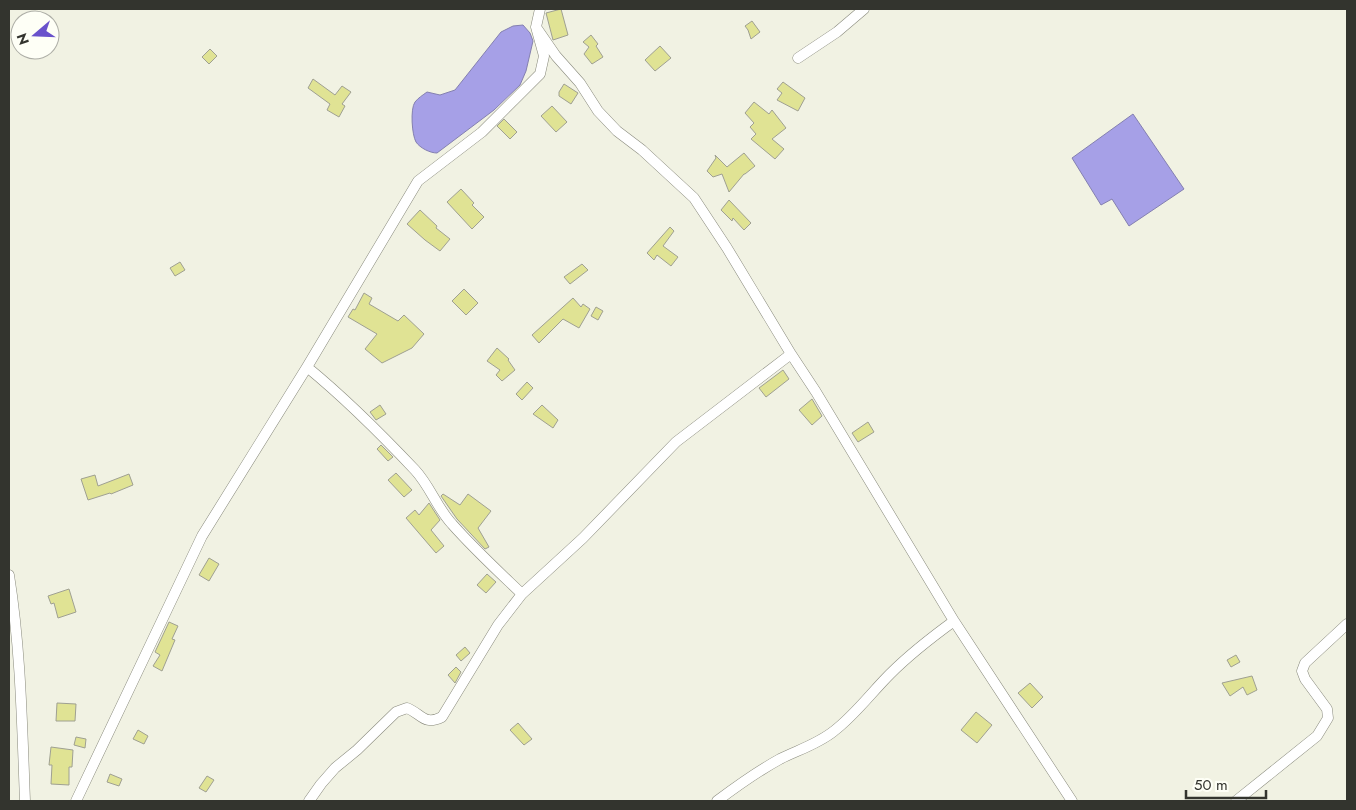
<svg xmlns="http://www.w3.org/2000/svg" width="1356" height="810" font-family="Jost,sans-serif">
<rect width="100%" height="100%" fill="#f1f2e3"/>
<!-- water -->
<path fill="#a6a0e7" stroke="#8480b0" d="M523,25L530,33L533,41L526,71L520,85L494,110L437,153C430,153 420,148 416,142C412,135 410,109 415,102C418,98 423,95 427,92L440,95L455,90L501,32L513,26Z
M1133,114L1184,189L1129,226L1112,199L1101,205L1072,158Z"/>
<!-- building -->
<path fill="#e0e394" stroke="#9fa092" d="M561,9L568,35L553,40L546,13Z
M752,21L760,32L751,39L748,30L745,26Z
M591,35L598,44L596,46L603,57L592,64L584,54L589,47L583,42Z
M660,46L671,58L655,71L645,60Z
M210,49L217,56L209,64L202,57Z
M313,79L335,95L342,86L351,92L342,104L345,106L339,117L327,110L330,104L308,88Z
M783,82L805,98L798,111L777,100L782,93L777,89Z
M564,84L578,93L571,104L559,96V92Z
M754,102L769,114L772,110L786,128L772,139L784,149L775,159L751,139L756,134L750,127L754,123L745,113Z
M552,106L567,122L556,132L541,116Z
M504,119L517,132L510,139L497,126Z
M744,153L755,166L745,174H744L729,192L722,174L713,177L707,171L716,158L715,155L727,167Z
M461,189L474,203L472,205L484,217L472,229L447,202Z
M729,200L751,223L744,230L733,218L732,221L721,210Z
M420,210L437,226L436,228L450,239L440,251L425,240L407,224Z
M670,227L674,231L663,246L678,257L671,266L657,255L654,260L647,253Z
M180,262L185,270L175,276L170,268Z
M582,264L588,270L570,284L564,277Z
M464,289L478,303L466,315L452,301Z
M364,293L372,298L369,304L398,321L404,315L424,334L412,348L382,363L365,349L377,334L348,317L353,309L355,310Z
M573,298L581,307L583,304L590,309L579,328L563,319L539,343L532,335Z
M596,307L603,311L598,320L591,316Z
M497,348L509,359L508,360L515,370L502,381L496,375L500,370L487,361Z
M783,370L789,379L766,397L759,388Z
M527,382L533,388L522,400L516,394Z
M812,399L822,416L812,425L799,410Z
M380,405L386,414L376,420L370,412Z
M542,405L558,420L553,428L533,414Z
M868,422L874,432L858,442L852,433Z
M381,445L393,457L388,461L377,449Z
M396,473L412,490L404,497L388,480Z
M129,474L133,485L111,494L110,493L88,500L81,479L95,475L98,486Z
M443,494L460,505L468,494L491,511L478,528L489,547L485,549L457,519L441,496Z
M429,503L440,520L431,530L444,546L436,553L406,518L415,510L419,515Z
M209,558L219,564L209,581L199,575Z
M487,574L496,582L486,593L477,585Z
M69,589L76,612L58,618L54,603L51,604L48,596Z
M169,622L178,626L172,639L175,640L162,671L153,666L160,655L155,652Z
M465,647L470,653L461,661L456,655Z
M1236,655L1240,662L1231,667L1227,660Z
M456,667L461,672L455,683L448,675Z
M1252,676L1257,690L1247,695L1243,687L1230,696L1222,683Z
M1030,683L1043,697L1032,708L1018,693Z
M57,703L76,704L75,721H56Z
M976,712L992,725L977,743L961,730Z
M518,723L532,739L524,745L510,730Z
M138,730L148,736L144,744L133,739Z
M76,737L86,739L85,748L74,745Z
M51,747L73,750L72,767H69V785L51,784L52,765H49Z
M110,774L122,779L119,786L107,782Z
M207,776L214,780L206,792L199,788Z"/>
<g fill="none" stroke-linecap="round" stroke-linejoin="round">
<!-- minor casing -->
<g stroke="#88897c" stroke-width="11">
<path id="minor" d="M536,27L556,56L580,83L598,111L617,131L642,150L694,198L727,248L791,354L816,392L954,621L1072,801
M798,58L837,32L864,9
M307,367C346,399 381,434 415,470C430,486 437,508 452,524C474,549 498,571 522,594
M9,575C21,650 22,726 25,801
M76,801L202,536L307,367L418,181L482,132L540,74L544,56L536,27L540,9
M309,801L321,784L335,768L357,750L396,712L407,708C422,714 424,726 442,717L498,625L522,594L583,538L676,442L791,354
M717,801C737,786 758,771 780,759C798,750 818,744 834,731C855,715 871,693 890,674C910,654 932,637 954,621
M1236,801L1317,736L1328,718L1327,709L1305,679L1302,671L1305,663L1347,624"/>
</g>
<!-- minor -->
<use href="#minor" stroke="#fff" stroke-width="10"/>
</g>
<!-- border -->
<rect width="1356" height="810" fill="none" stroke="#33342e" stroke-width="20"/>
<!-- north arrow -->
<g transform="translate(35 35) rotate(251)"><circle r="24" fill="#fefff6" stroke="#adaea6"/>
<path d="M0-4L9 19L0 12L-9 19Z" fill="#6952cb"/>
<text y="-8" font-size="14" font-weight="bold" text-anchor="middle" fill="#33342e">N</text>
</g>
<!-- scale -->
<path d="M1186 790v8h80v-8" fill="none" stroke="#33342e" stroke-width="2.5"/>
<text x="1194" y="790" font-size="15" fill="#33342e" stroke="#fefff6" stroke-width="4" paint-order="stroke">50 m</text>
</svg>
